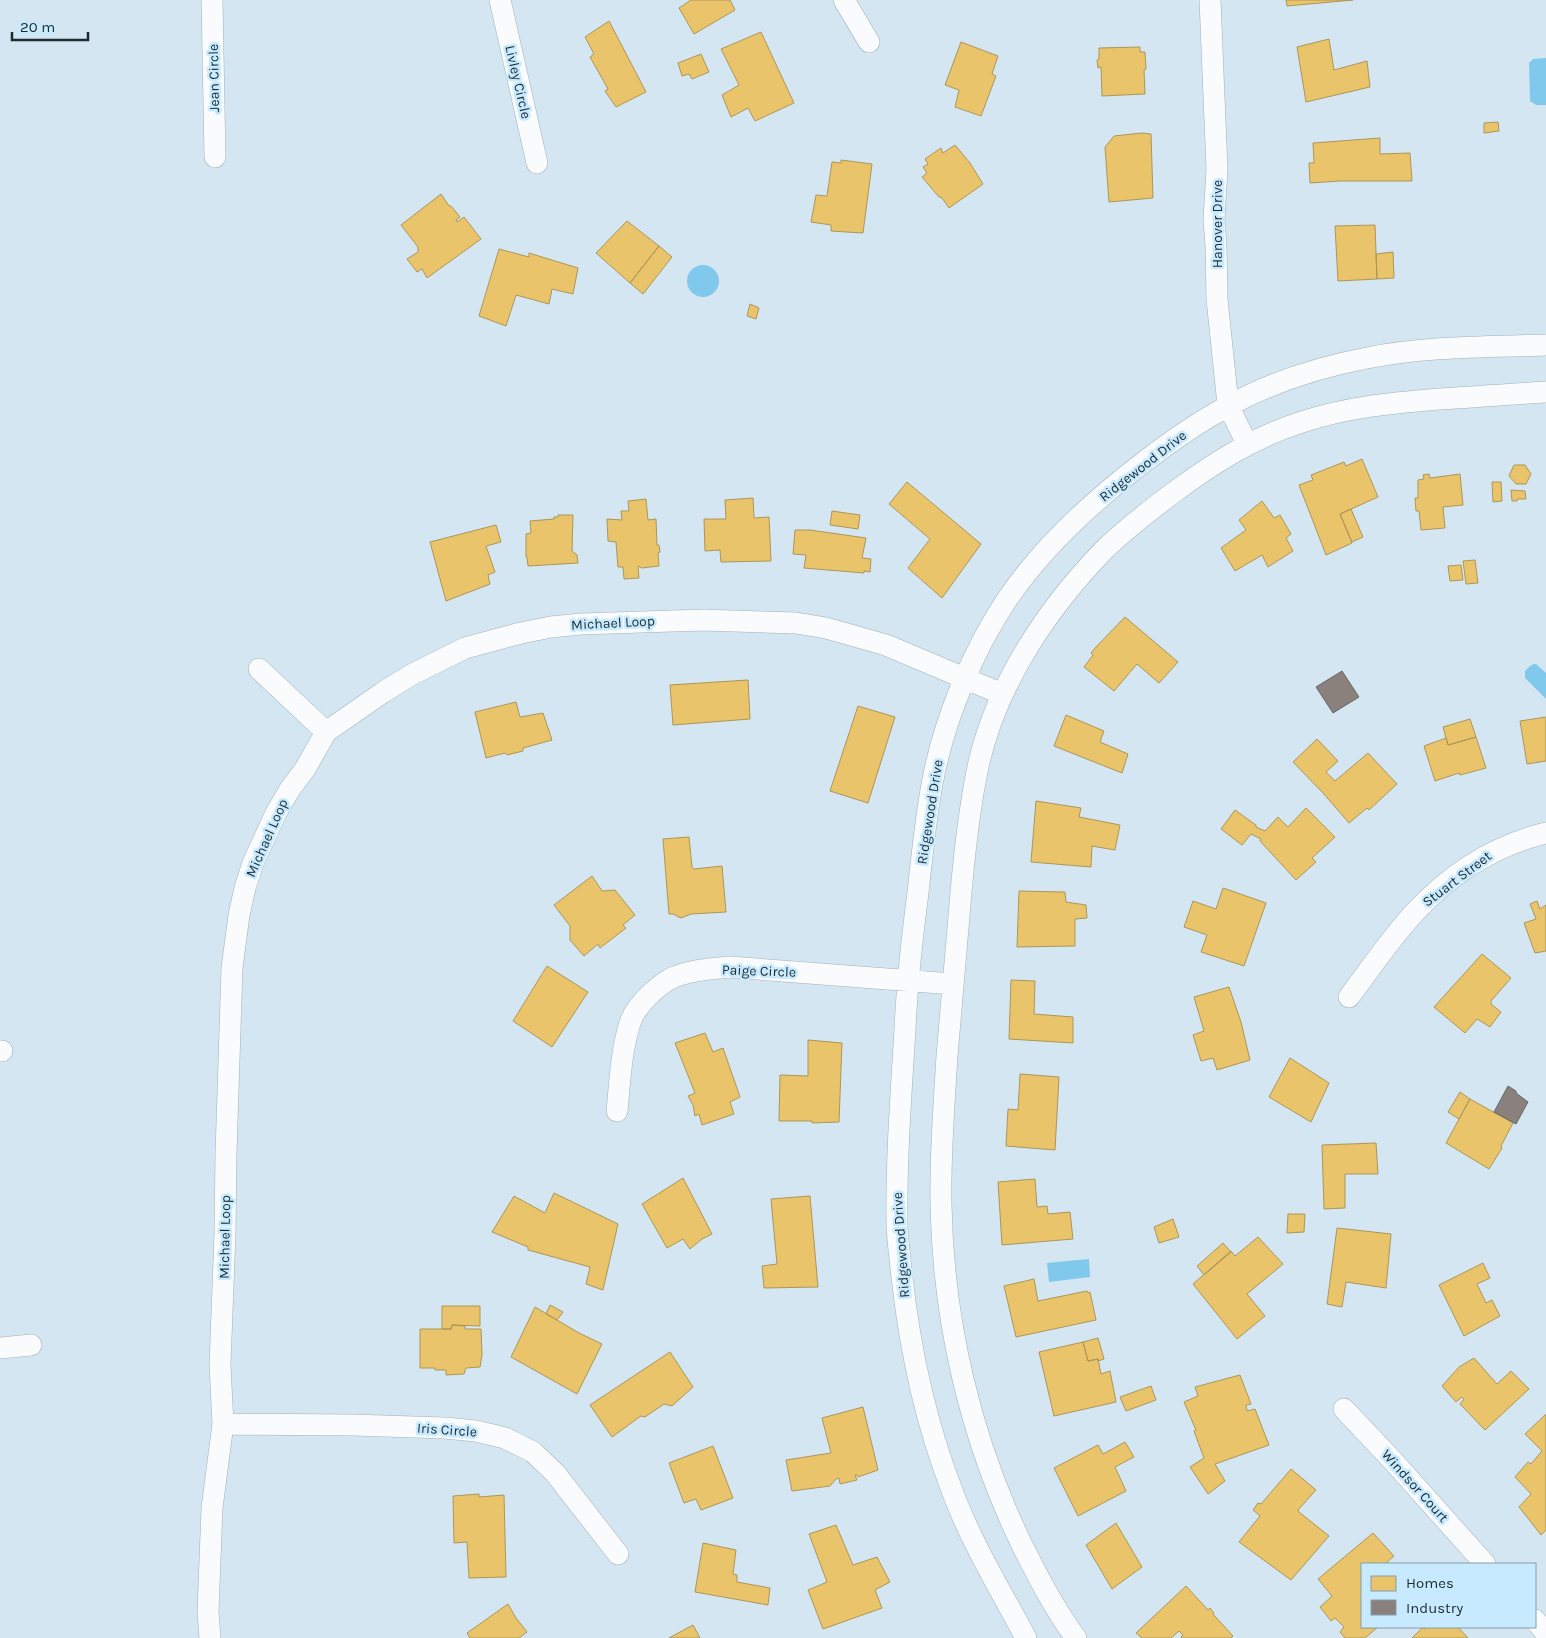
<svg xmlns="http://www.w3.org/2000/svg" width="1546" height="1638" font-family="Karla,sans-serif">
<rect width="100%" height="100%" fill="#d4e6f1"/>
<!-- water -->
<path fill="#81c8ed" d="M1546,58V105H1536L1530,101L1529,63L1533,59Z
M687 281a16 16 0 1 1 32 0a16 16 0 1 1-32 0Z
M1534,664H1536L1546,673V699L1525,678V671L1530,666Z
M1089,1259L1090,1277L1049,1282L1047,1263Z"/>
<!-- homes -->
<path fill="#e9c46a" stroke="#ac9659" d="M691,0H730L735,10L694,34L679,8Z
M1286,0H1353L1287,6Z
M609,21L646,92L616,107L605,91L608,89L590,57L594,54L585,37Z
M761,32L794,103L755,121L748,108L731,117L722,95L739,85L721,49Z
M1329,39L1334,70L1367,61L1370,87L1306,102L1297,47Z
M961,42L998,56L992,74L996,76L981,116L955,107L959,90L945,85Z
M1140,47V52H1145L1146,69L1144,70L1145,94L1102,96L1101,67L1098,68L1097,60L1099,59V48Z
M701,54L709,72L692,79L689,74L682,76L678,63Z
M1498,122L1499,131L1484,133V123Z
M1142,133L1151,134L1153,198L1109,202L1105,147L1114,136Z
M1380,138V154L1410,153L1412,181H1340L1310,183L1309,163H1314L1313,143Z
M955,145L970,163L983,184L949,208L942,198L939,197L922,177L927,173L923,167L928,164L925,159L941,148L943,153Z
M841,160L872,164L863,233L831,231V225L811,222L816,195L827,196L832,162L841,163Z
M441,194L449,206H451L460,217L456,220L457,222L464,217L481,239L427,278L422,269L417,272L407,259L418,252V247L401,225Z
M627,221L659,246L630,283L596,253Z
M1375,225L1377,279L1338,281L1335,226Z
M659,246L672,257L643,294L630,283Z
M499,249L529,257V253L578,268L573,294L552,289L549,304L516,295L506,326L479,316Z
M1393,252L1394,278L1377,279L1376,254Z
M750,304L759,308L756,319L747,316Z
M1362,459L1378,497L1340,514L1352,543L1326,555L1299,485L1313,480L1311,475L1344,462L1346,466Z
M1514,465H1525L1531,474L1526,484H1516L1509,476Z
M1429,474L1430,478L1460,474L1463,505L1443,507L1445,528L1421,530L1419,511H1416L1415,498H1418V480L1424,479L1423,475Z
M907,482L981,544L942,598L908,568L930,539L889,504Z
M1492,482H1501L1502,501L1493,502Z
M1511,490L1525,491L1526,499H1517V501H1512Z
M753,498L754,518L769,517L771,561L721,562L720,550L705,551L704,519H726L725,500Z
M646,499L648,520L656,519L657,545H659L660,552L658,553L659,566L642,568L638,566L639,578L624,579L623,567H618L616,542L608,541L607,519L622,520L621,511H629L628,501Z
M1262,501L1274,518L1280,515L1291,534L1286,538L1293,551L1268,567L1262,555L1235,571L1221,548L1246,530L1239,520Z
M1351,509L1363,537L1352,542L1340,514Z
M832,511L860,515L858,529L830,525Z
M558,515H573L572,551L577,555L578,563L528,566L527,557H526V534L531,533L530,521L554,519V517H558Z
M496,525L501,542L486,546L495,572L488,575L490,584L446,601L430,542Z
M795,530H810L866,538L862,558L871,559L870,572L864,571V573L804,568L806,555L793,554Z
M1475,560L1478,583L1466,584L1463,561Z
M1461,565L1463,580L1450,581L1448,566Z
M1125,617L1178,662L1159,683L1137,664L1114,691L1084,667L1093,655L1091,653L1096,647Z
M748,680L750,719L673,725L670,685Z
M516,702L520,717L543,713L552,740L523,748V751L507,755L505,753L486,758L475,712Z
M858,706L895,717L868,803L830,791Z
M1066,715L1104,731L1100,742L1128,754L1122,773L1054,746Z
M1546,717V761L1527,764L1520,721Z
M1470,719L1476,737L1448,745L1443,727Z
M1476,737L1486,768L1460,775L1459,773L1435,781L1424,746L1446,738L1448,745Z
M1317,739L1338,761L1326,772L1335,781L1368,753L1397,784L1369,810L1367,808L1349,823L1323,793L1293,762Z
M1036,801L1081,808L1079,817L1120,825L1115,850L1092,846L1091,867L1031,862Z
M1306,808L1335,837L1312,858L1316,862L1296,880L1260,841L1261,839L1251,834L1242,845L1221,829L1235,810L1256,825V827L1265,831L1278,817L1288,827Z
M689,837L692,867L694,869L722,866L726,912L691,914L681,918L673,914H669L663,839Z
M592,876L602,891L615,890L635,915L623,925L626,928L600,948L598,944L584,956L570,940V926L554,905Z
M1223,888L1266,903L1244,966L1201,952L1207,935L1184,927L1193,901L1216,909Z
M1019,891L1065,892L1066,902L1086,905L1087,918L1075,919V946L1017,947Z
M1537,901L1540,909L1546,905V951L1535,953L1524,923L1536,919L1530,904Z
M1482,954L1511,978L1491,1001V1004L1501,1012L1490,1027L1477,1019L1465,1033L1434,1007Z
M547,966L588,992L552,1047L513,1021Z
M1011,980L1035,981L1034,1014L1073,1017V1043L1009,1039Z
M1229,987L1241,1022L1250,1060L1217,1070L1213,1058L1201,1061L1193,1035L1204,1031L1194,997Z
M705,1033L713,1052L723,1048L740,1097L730,1102L734,1114L702,1125L699,1114L695,1116L693,1105L688,1096L695,1093L675,1043Z
M808,1040L842,1043L839,1122L812,1123V1121H779L780,1075L808,1076Z
M1290,1058L1329,1083L1311,1122L1269,1097Z
M1020,1074L1059,1077L1055,1150L1006,1146L1008,1109L1018,1110Z
M1460,1092L1470,1099L1459,1119L1448,1112Z
M1470,1099L1513,1123L1501,1146L1502,1148L1489,1169L1446,1143Z
M1376,1143L1378,1174H1345V1208L1324,1209L1322,1145Z
M683,1178L712,1234L702,1239L690,1249L683,1239L667,1248L642,1204Z
M1035,1179L1037,1207L1047,1206L1048,1214L1070,1212L1073,1239L1002,1245L998,1182Z
M554,1193L618,1224L603,1290L586,1284L590,1267L528,1250V1247L492,1232L514,1196L545,1213Z
M810,1196L818,1287L764,1288L762,1266L777,1264L771,1199Z
M1288,1214H1305L1304,1232L1287,1233Z
M1173,1219L1179,1237L1159,1243L1154,1227Z
M1337,1228L1391,1234L1386,1288L1346,1282L1342,1307L1327,1304Z
M1258,1237L1283,1264L1247,1294L1265,1316L1237,1339L1193,1284L1231,1251L1235,1256Z
M1223,1243L1231,1252L1204,1275L1197,1266Z
M1483,1263L1490,1278L1477,1284L1486,1303L1492,1300L1500,1316L1464,1336L1439,1285Z
M1034,1279L1038,1301L1087,1291L1088,1293L1090,1292L1096,1320L1016,1337L1004,1286Z
M550,1305L563,1312L557,1320L546,1314Z
M442,1306H480V1326L452,1325L451,1329H442Z
M535,1307L579,1333L602,1344L577,1394L511,1357Z
M452,1325L465,1326V1329H481L482,1355L480,1367L466,1368L464,1374L446,1375V1370H435V1368H420V1329H451Z
M1098,1338L1104,1359L1098,1361V1359L1088,1361L1083,1342Z
M1083,1342L1088,1361L1098,1359L1101,1374L1110,1371L1116,1402L1054,1416L1039,1352Z
M670,1352L693,1387L672,1406L664,1404L645,1417L641,1416L612,1437L590,1405Z
M1474,1358L1497,1384L1511,1371L1529,1389L1485,1430L1460,1404L1464,1399L1462,1397L1456,1402L1442,1386L1459,1367Z
M1240,1375L1251,1404L1246,1405L1247,1411L1255,1409L1269,1445L1215,1464L1225,1481L1208,1494L1190,1467L1204,1458L1194,1431L1196,1430L1184,1402L1198,1396L1195,1387Z
M1151,1386L1156,1400L1126,1411L1120,1397Z
M863,1407L878,1470L858,1477L857,1475H855L857,1480L840,1484L839,1478L836,1479L830,1486L792,1491L786,1460L831,1453L822,1418Z
M1546,1414V1530L1541,1535L1519,1507L1531,1494L1515,1477L1528,1462L1531,1464L1542,1451L1525,1434Z
M1125,1442L1134,1457L1115,1467L1126,1491L1078,1516L1054,1468L1098,1445L1103,1454Z
M713,1446L733,1498L701,1510L696,1499L684,1503L669,1463Z
M1291,1469L1316,1490L1298,1510L1299,1512L1329,1536L1291,1580L1239,1542L1260,1516L1253,1510L1258,1503L1261,1504Z
M479,1494V1497L504,1495L506,1577L469,1578L467,1542L454,1543L453,1496Z
M1116,1523L1142,1567L1112,1589L1086,1545Z
M836,1525L853,1565L877,1557L890,1582L875,1590L882,1608L823,1629L808,1590L827,1582L809,1534Z
M1373,1533L1394,1556L1385,1564H1362V1627H1378L1365,1638H1345L1340,1632L1344,1627L1335,1618L1331,1621L1320,1607L1332,1596L1318,1579Z
M703,1543L736,1550L733,1574L737,1575V1582L770,1588L768,1605L695,1592Z
M1186,1586L1208,1610L1210,1608L1214,1613L1213,1614L1233,1636L1231,1638H1182L1181,1637L1183,1635L1179,1631L1171,1638H1142L1136,1633Z
M508,1604L516,1618L527,1632L519,1638H470L467,1633Z
M693,1625L700,1638H669Z
M1423,1627L1424,1629L1427,1627H1458L1468,1638H1412Z"/>
<!-- industry -->
<path fill="#8a817c" stroke="#696766" d="M1342,671L1359,697L1333,713L1316,687Z
M1508,1086L1516,1091V1093L1528,1102L1516,1124L1494,1112Z"/>
<g fill="none" stroke-linecap="round" stroke-linejoin="round">
<!-- minor casing -->
<g stroke="#a2b1b9" stroke-width="22">
<path id="minor" d="M212,0L215,157
M500,0L537,163
M844,0L869,42
M1210,0L1217,169L1214,220L1216,246L1217,299L1228,405L1247,444
M259,669L326,732
M1349,997C1371,968 1392,936 1417,910C1452,873 1496,845 1546,833
M0,1051H2
M617,1111C620,1081 621,1049 631,1020C637,1005 656,987 670,979C688,970 711,969 730,967L953,984
M0,1348L31,1345
M1344,1409L1393,1461L1485,1564
M223,1424L353,1425L445,1428L476,1431L505,1438L533,1452L555,1473L618,1554
M1535,1620L1546,1633
M210,1638L208,1612L212,1508L223,1424L220,1365L225,1233L226,1153L232,968L239,915L245,888L253,863L276,813L290,789L305,769L326,732L382,693L411,675L465,648L521,633L551,627L581,624L703,620L796,623L826,628L886,645L1002,694
M1026,1638C1001,1591 972,1544 953,1493C926,1424 910,1350 902,1277C900,1260 898,1243 897,1226C896,1160 901,1095 905,1029C907,984 912,938 918,893C922,853 926,813 934,774C946,716 973,651 1006,601C1042,547 1093,501 1144,462C1171,441 1200,421 1230,405C1272,382 1320,367 1367,358C1426,346 1486,347 1546,345
M1076,1638C1055,1610 1038,1577 1022,1545C971,1440 943,1322 941,1204C940,1155 944,1105 947,1056C951,1009 955,963 959,916C963,865 968,812 979,762C998,682 1047,609 1103,551C1124,530 1149,511 1173,493C1212,464 1254,437 1302,422C1347,407 1392,403 1439,399C1475,397 1510,394 1546,392"/>
</g>
<!-- minor -->
<use href="#minor" stroke="#f9fbfd" stroke-width="21"/>
</g>
<g text-anchor="middle" dominant-baseline="central" stroke-width="5" stroke-linejoin="round" paint-order="stroke">
<!-- street labels -->
<g font-size="14" fill="#1d2b32" stroke="#c7eafe">
<text transform="translate(214 78) rotate(-91)">Jean Circle</text>
<text transform="translate(518 82) rotate(77)">Livley Circle</text>
<text transform="translate(1217 224) rotate(-90)">Hanover Drive</text>
<text transform="translate(1143 466) rotate(-38)">Ridgewood Drive</text>
<text transform="translate(613 623) rotate(-3)">Michael Loop</text>
<text transform="translate(930 812) rotate(-81)">Ridgewood Drive</text>
<text transform="translate(267 838) rotate(-66)">Michael Loop</text>
<text transform="translate(1457 879) rotate(-37)">Stuart Street</text>
<text transform="translate(759 971) rotate(2)">Paige Circle</text>
<text transform="translate(225 1237) rotate(-89)">Michael Loop</text>
<text transform="translate(901 1245) rotate(-94)">Ridgewood Drive</text>
<text transform="translate(447 1430) rotate(4)">Iris Circle</text>
<text transform="translate(1415 1486) rotate(48)">Windsor Court</text>
</g>
</g>
<!-- legend -->
<rect x="1361" y="1563" width="175" height="65" fill="#c7eafe" stroke="#839eac"/>
<rect x="1371" y="1576" width="25" height="15" fill="#e9c46a" stroke="#839eac"/>
<text x="1406" y="1588" font-size="15" fill="#1d2b32">Homes</text>
<rect x="1371" y="1600" width="25" height="15" fill="#8a817c" stroke="#839eac"/>
<text x="1406" y="1613" font-size="15" fill="#1d2b32">Industry</text>
<!-- scale -->
<path d="M12 32v8h76v-8" fill="none" stroke="#1d2b32" stroke-width="2.5"/>
<text x="20" y="32" font-size="15" fill="#1d2b32" stroke="#c7eafe" stroke-width="4" paint-order="stroke">20 m</text>
</svg>
